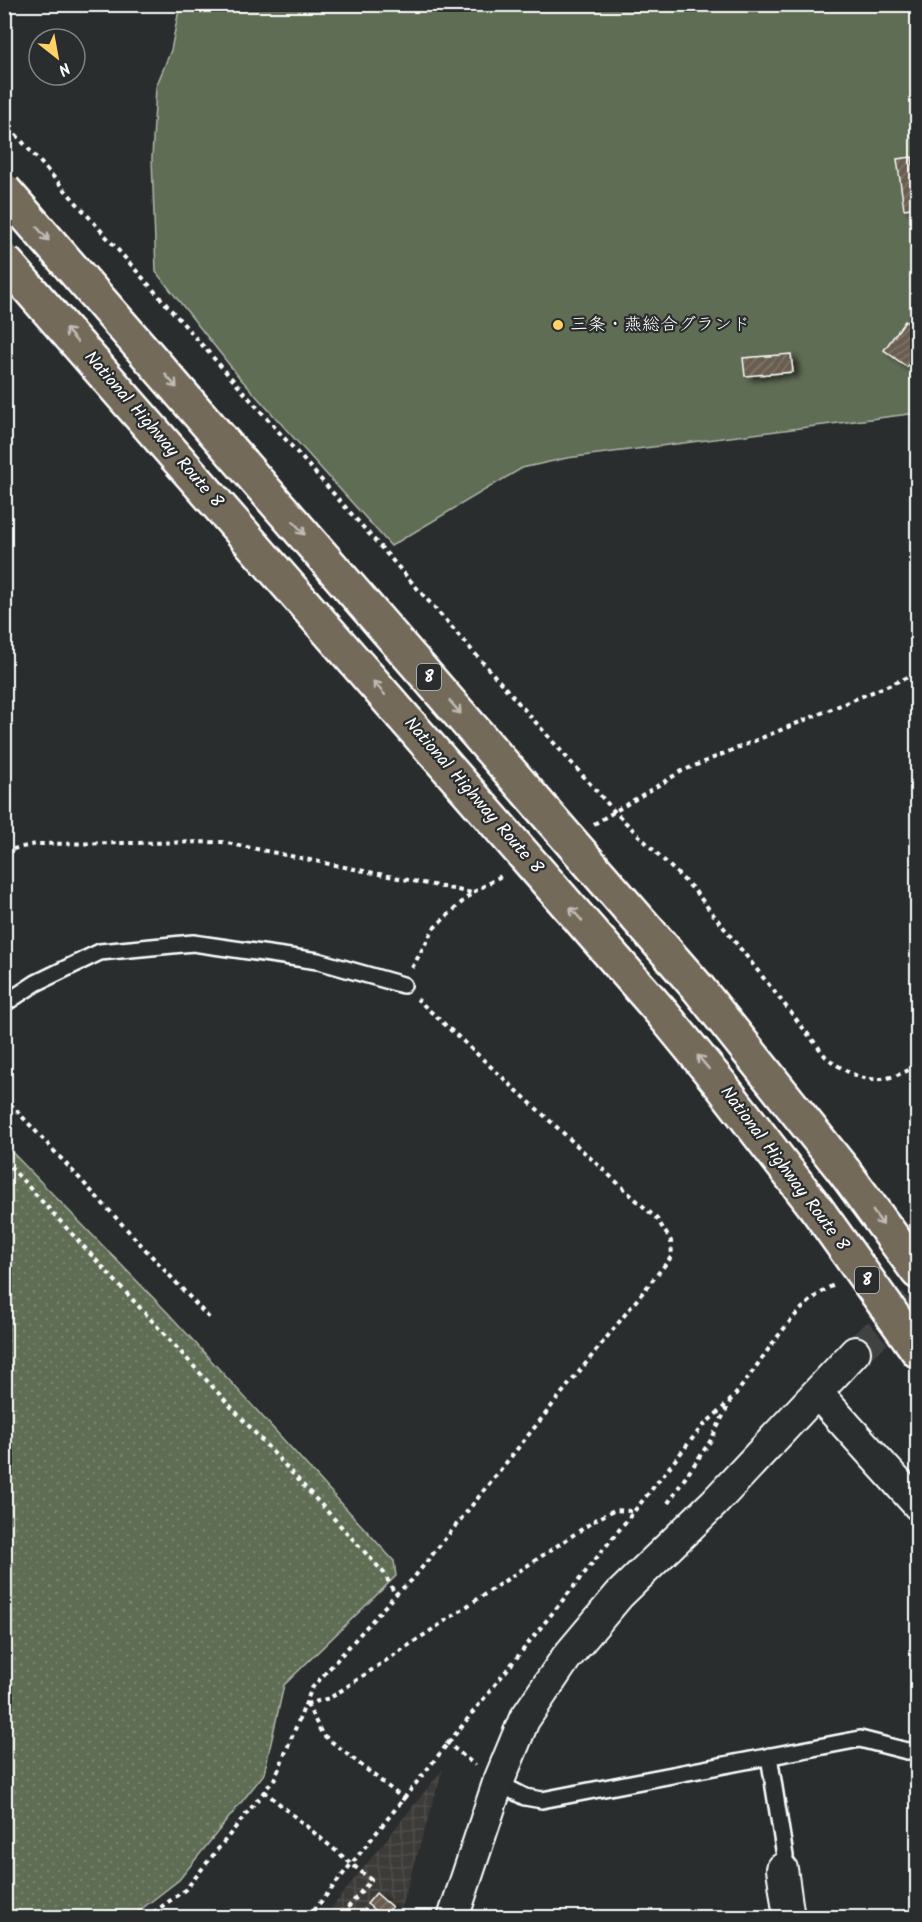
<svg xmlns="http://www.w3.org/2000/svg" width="922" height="1922" font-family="Kalam,'Klee One',sans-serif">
<defs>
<pattern id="industrial-grid" width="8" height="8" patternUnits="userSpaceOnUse" patternTransform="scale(1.5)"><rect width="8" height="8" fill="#3d3b38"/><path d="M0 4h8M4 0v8" fill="none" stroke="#504f4c"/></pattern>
<pattern id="park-dots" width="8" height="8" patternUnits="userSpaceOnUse" patternTransform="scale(1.5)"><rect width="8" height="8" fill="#606d54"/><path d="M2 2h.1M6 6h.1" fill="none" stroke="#78836e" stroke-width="1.8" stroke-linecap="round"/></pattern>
<pattern id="building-hatch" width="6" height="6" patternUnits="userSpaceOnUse" patternTransform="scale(1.5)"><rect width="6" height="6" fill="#685d4f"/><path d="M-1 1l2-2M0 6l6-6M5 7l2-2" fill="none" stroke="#7f7569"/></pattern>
<filter id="shadow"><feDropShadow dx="6" dy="4" stdDeviation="3" flood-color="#0009"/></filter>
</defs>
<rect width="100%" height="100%" fill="#2a2d2e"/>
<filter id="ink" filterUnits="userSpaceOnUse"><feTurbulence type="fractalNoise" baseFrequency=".0167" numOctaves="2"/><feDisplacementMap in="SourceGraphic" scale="12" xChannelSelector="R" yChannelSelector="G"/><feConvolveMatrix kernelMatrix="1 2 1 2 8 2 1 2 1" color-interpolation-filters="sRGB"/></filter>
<g filter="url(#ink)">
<!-- industrial -->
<path fill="url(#industrial-grid)" d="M443,1769L398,1917L324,1918L360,1872Z"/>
<!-- park -->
<path fill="url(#park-dots)" stroke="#b0b6aa" stroke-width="1.5" d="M5,1145L168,1313L394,1561L396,1576L284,1685L264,1774L179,1880L131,1917H5Z"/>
<!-- pitch -->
<path fill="#606d54" stroke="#b0b6aa" stroke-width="1.5" d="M180,5H917V413L567,458L522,468L391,546L239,377L156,272L152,158L156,87L171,50Z"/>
<!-- building -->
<path fill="url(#building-hatch)" stroke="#fff" stroke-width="1.5" filter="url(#shadow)" d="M912,157L918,207L904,209L897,159Z
M918,316V352L907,367L884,350L905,321L911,325Z
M791,354L793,372L745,376L743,358Z
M376,1893L392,1907L383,1917L367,1904Z
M364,1909L375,1918H357Z"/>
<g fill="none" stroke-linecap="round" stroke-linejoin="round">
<!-- minor-tunnel -->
<path stroke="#3f4243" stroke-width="30" stroke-dasharray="30 15" stroke-linecap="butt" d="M855,1352L918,1299"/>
<!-- service casing -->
<g stroke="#fff" stroke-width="20">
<path id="service" d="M4,1004L36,983L100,952L193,943L318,961L403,985
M769,1756L785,1856L782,1869
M498,1783L525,1797L542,1800L860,1739L907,1751L918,1750"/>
</g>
<!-- minor casing -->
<g stroke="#fff" stroke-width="34">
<path id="minor" d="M818,1394L918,1505
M782,1869L789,1918
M453,1918L498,1783L524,1720L566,1658L619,1595L714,1503L855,1352"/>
</g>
<!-- trunk casing -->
<g stroke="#fff" stroke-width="38">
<path id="trunk" d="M844,1171L918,1272
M816,1208L918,1351"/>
</g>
<!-- path -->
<path stroke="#fff" stroke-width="4" stroke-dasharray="4.5 4.5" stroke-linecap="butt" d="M4,121L615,812L694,890L826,1057C859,1083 880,1087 918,1065
M594,824L682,771L918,673
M4,851L36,844L222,842L472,893
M412,968L434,928L472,893L501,876
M4,1097L210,1319
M4,1160L384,1573L395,1594
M668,1503L711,1440L730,1402
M306,1704L330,1698L597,1519L614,1510L631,1511
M307,1704L322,1734L405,1800
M446,1742L475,1765
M264,1791L371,1880L345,1911L351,1918
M146,1918L186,1889L275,1778L312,1688L395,1595L412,1580L672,1256L671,1241L657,1219L417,999
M308,1918L700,1429C711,1418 724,1408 734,1396C764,1360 790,1307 834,1285"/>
<!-- service -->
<use href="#service" stroke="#2a2d2e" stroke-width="15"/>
<!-- minor -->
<use href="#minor" stroke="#2a2d2e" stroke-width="30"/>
<!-- trunk -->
<use href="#trunk" stroke="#736b5a" stroke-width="33"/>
<!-- trunk-bridge casing -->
<g stroke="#fff" stroke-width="38" stroke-linecap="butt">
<path id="trunk-bridge" d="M4,190L698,988L844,1171
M4,260L662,1013L721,1085L816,1208"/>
</g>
<!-- trunk-bridge -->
<use href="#trunk-bridge" stroke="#736b5a" stroke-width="33"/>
</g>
<!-- one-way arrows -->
<defs><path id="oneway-shaft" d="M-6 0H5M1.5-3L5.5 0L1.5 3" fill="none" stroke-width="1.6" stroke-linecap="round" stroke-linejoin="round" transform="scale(1.5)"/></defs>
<g stroke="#c0bcb5">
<use href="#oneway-shaft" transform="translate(43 234) rotate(49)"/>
<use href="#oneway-shaft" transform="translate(71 335) rotate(-131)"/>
<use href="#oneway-shaft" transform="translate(171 381) rotate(49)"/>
<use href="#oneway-shaft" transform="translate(299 528) rotate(49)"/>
<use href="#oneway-shaft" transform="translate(379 688) rotate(-131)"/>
<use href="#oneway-shaft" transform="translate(455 707) rotate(49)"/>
<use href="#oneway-shaft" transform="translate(576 914) rotate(-132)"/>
<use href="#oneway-shaft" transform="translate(703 1062) rotate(-130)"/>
<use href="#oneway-shaft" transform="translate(878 1218) rotate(54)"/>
</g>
</g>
<!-- markers -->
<circle fill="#ffd166" stroke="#2a2d2e" stroke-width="2" cx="558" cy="325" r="6"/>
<g text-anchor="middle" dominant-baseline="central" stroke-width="4.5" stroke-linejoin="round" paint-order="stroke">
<!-- shield labels -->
<g fill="#2a2d2e" stroke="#bfc0c0" stroke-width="1.5">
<rect x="417" y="664" width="24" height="26" rx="4.5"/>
<rect x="855" y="1267" width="24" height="26" rx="4.5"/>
</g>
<g font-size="16" font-weight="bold" fill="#fff">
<text x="429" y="677">8</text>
<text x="867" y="1280">8</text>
</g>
<!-- poi labels -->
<g font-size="18" fill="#fff" stroke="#2a2d2e" text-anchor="start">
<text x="570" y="325">三条・燕総合グランド</text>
</g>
<!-- street labels -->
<g font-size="18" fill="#fff" stroke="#2a2d2e">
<text transform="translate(153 430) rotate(49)">National Highway Route 8</text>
<text transform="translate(473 796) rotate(49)">National Highway Route 8</text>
<text transform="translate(784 1169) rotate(53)">National Highway Route 8</text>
</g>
</g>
<!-- margin -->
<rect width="922" height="1922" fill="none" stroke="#2a2d2e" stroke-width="24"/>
<rect x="12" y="12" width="898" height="1898" fill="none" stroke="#fff" stroke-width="2" filter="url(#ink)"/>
<!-- north arrow -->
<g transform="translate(57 57) rotate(149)"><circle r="28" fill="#2a2d2e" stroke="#7f8182" stroke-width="1.5"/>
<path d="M0-4.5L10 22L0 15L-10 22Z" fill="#ffd166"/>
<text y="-9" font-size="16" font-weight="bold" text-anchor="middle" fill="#ffffff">N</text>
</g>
</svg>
